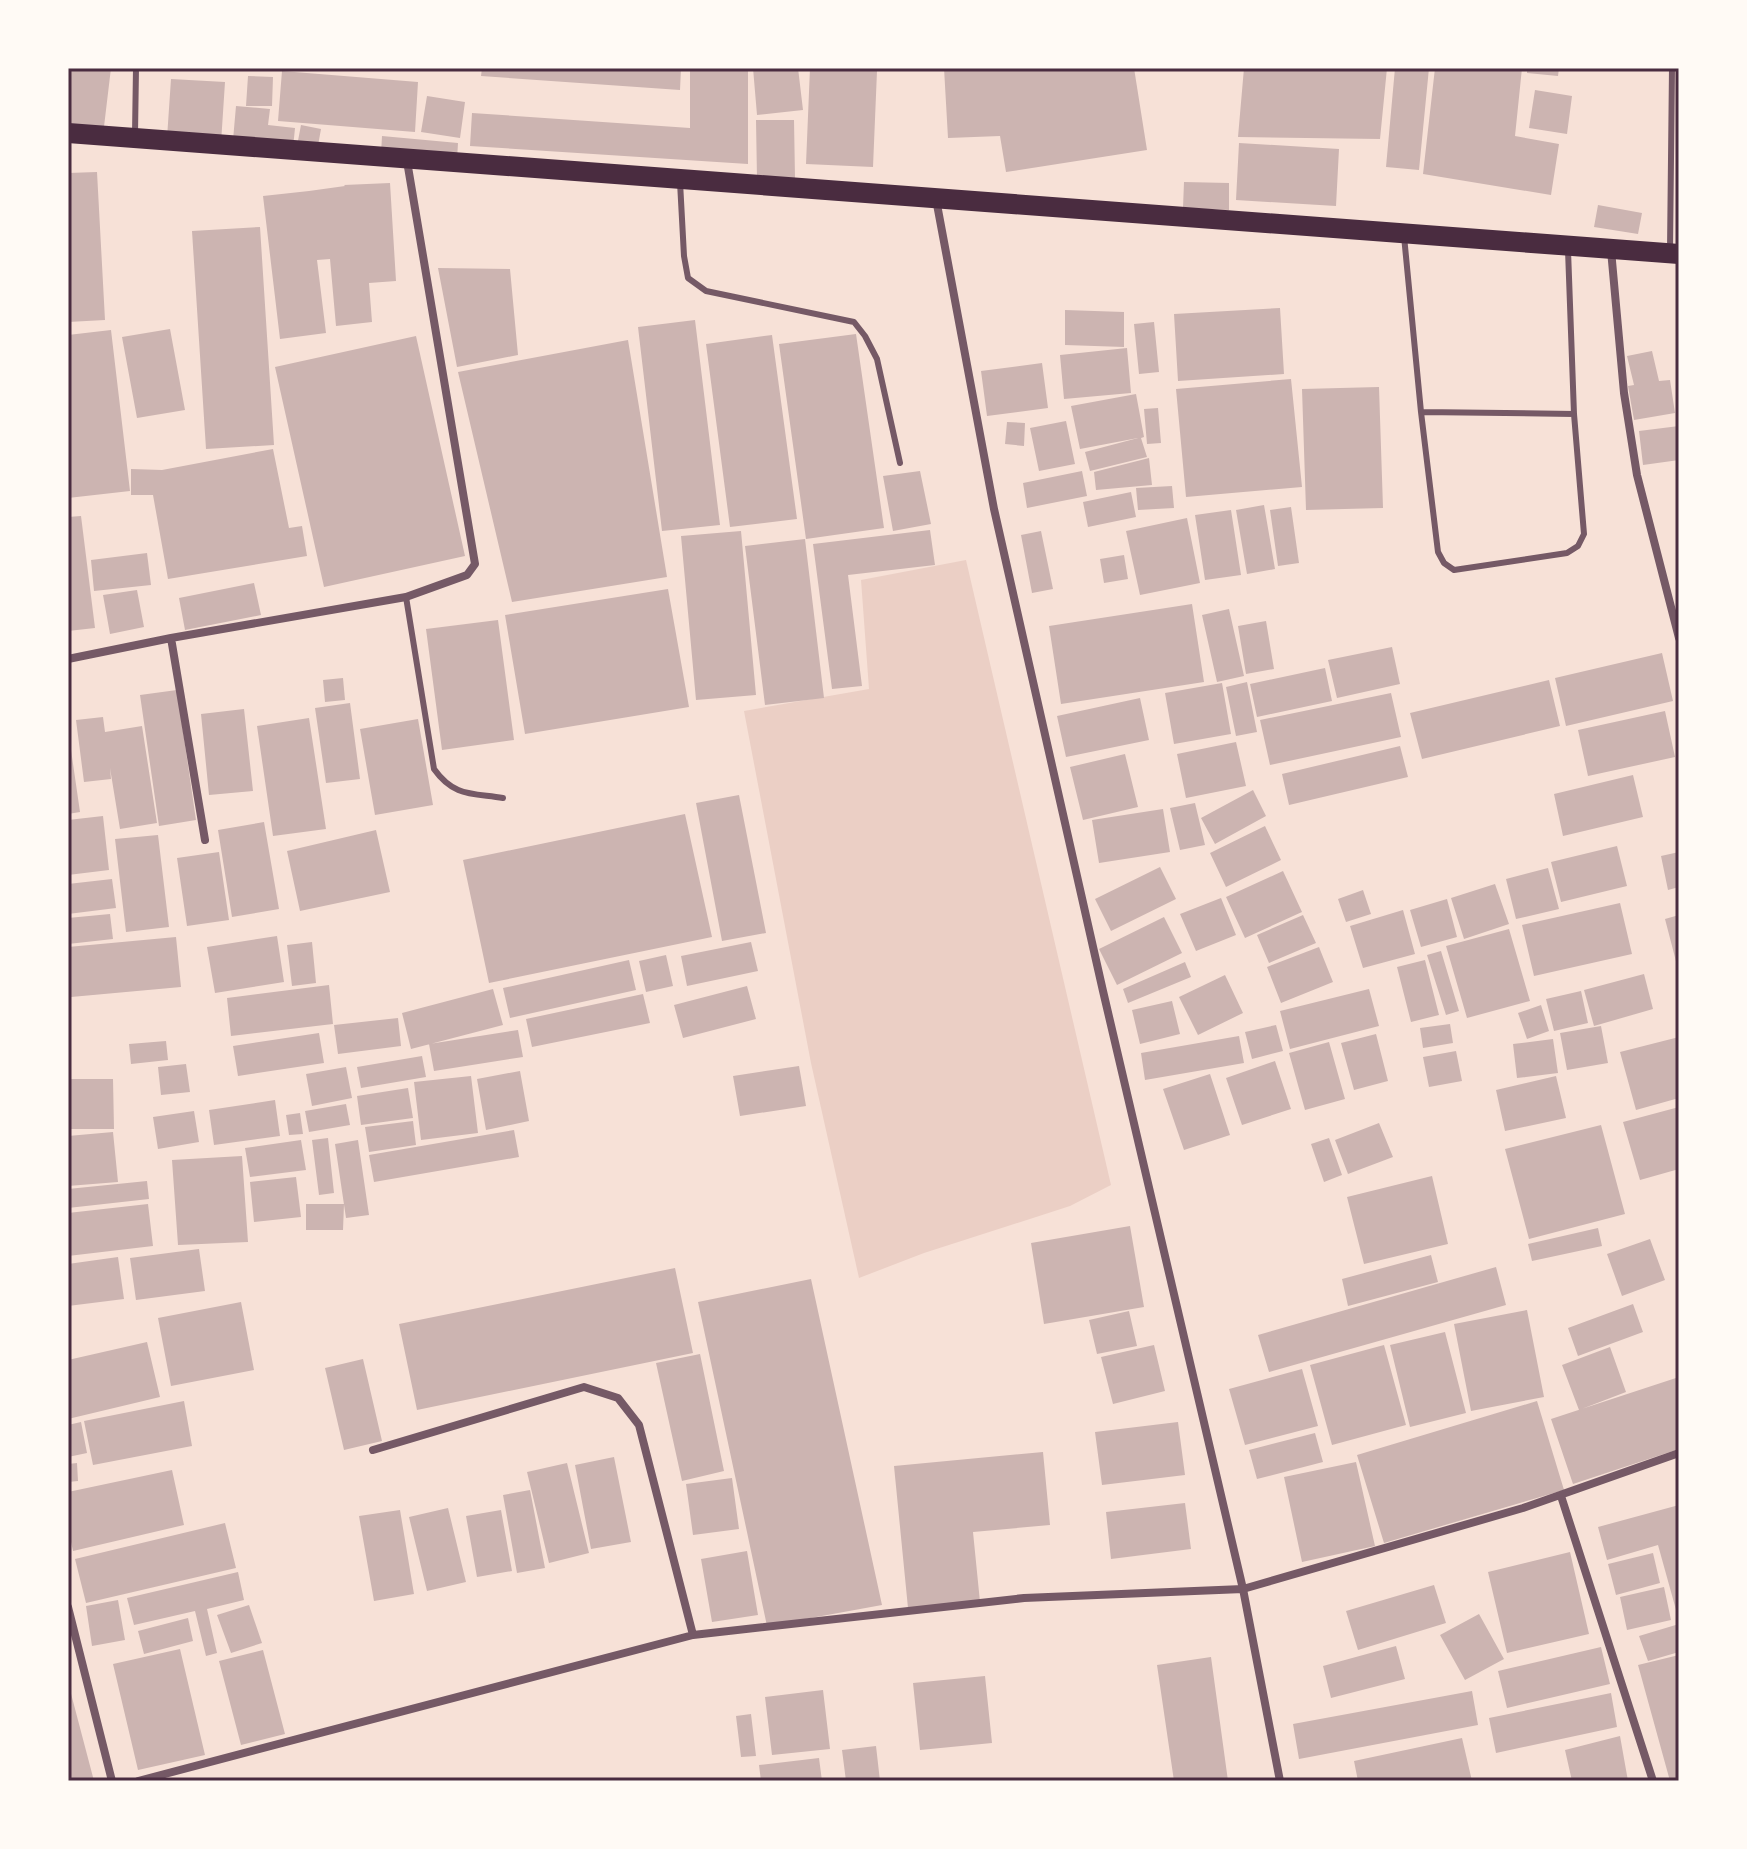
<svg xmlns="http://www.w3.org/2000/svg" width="1747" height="1849" font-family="'PT Sans',sans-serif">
<rect width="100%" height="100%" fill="#f7e1d7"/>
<!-- green -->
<path fill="#ebcfc5" d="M966,560L1111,1185L1070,1206L924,1253L859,1278L811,1063L744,711L869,689L861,580Z"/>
<!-- building -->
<path fill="#ccb4b1" d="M68,68H111L103,135L68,130Z
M482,68H681L680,90L481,76Z
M690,68H748V164L470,146L472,113L690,128Z
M753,68H798L803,110L757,115Z
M810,68L877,71L873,167L806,164Z
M944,68H1134L1147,150L1006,172L1000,136L948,138Z
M1244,68H1387L1380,139L1238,137Z
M1395,68H1429L1419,170L1386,167Z
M1435,68H1522L1515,136L1559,144L1551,195L1423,174Z
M1527,68H1559L1558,76L1527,73Z
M282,71L418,82L415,132L278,121Z
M248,76L273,77L272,106H246Z
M171,79L225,82L221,143L167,138Z
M1535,90L1572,96L1567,134L1529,128Z
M427,96L465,102L460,138L421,132Z
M236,106L270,109L268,125L295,128L293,148L233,140Z
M756,120H794L795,178L757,179Z
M301,125L321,129L317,151L297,146Z
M382,136L458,143L457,160L381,154Z
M1239,143L1339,149L1336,206L1236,200Z
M97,172L105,320L68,322V173Z
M1184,182L1229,183V210L1183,208Z
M390,183L396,281L369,283L372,322L336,326L330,259L317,260L326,333L280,339L263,196L309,191L345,186L344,185Z
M1598,205L1642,213L1638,234L1594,227Z
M260,227L274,445L206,449L192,231Z
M438,268L510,269L518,355L457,367Z
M1280,308L1284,374L1178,381L1174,314Z
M1065,310L1124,312V347L1065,345Z
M695,320L720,525L662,531L638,327Z
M1154,322L1159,372L1139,374L1134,324Z
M170,329L185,410L137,418L122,337Z
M111,330L130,491L68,498V335Z
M856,334L884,528L806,539L779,344Z
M772,335L797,519L730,527L706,344Z
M416,336L465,556L324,587L275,367Z
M628,340L667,577L512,602L458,372Z
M1127,348L1131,393L1064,399L1060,355Z
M1652,351L1659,381L1670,380L1675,413L1634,420L1628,386L1634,385L1627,356Z
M1042,363L1048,408L987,416L981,371Z
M1291,379L1302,487L1186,497L1176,389Z
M1379,387L1383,508L1306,510L1302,389Z
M1136,394L1144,437L1141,438L1147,457L1090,471L1085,452L1138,438L1080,449L1071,406Z
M1158,408L1161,443L1147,444L1144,409Z
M1066,421L1075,464L1039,471L1030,428Z
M1007,422L1025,423L1024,446L1005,444Z
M1679,426V460L1643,465L1639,431Z
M273,449L289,528L302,526L307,556L168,579L153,495H131V469L162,470Z
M1149,458L1152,485L1096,490L1094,472Z
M920,471L931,524L893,531L883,476Z
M1082,471L1087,496L1027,508L1023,483Z
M1172,486L1174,508L1138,510L1136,488Z
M1131,492L1136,517L1088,527L1083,502Z
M1264,505L1275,569L1247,574L1236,510Z
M1291,507L1299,563L1278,566L1270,510Z
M1231,510L1241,575L1205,580L1195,515Z
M81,516L95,628L68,631V517Z
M1187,518L1200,583L1140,595L1126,531Z
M930,530L935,565L848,575L862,686L832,689L813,544Z
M741,531L756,695L696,700L681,536Z
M1041,531L1053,589L1032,593L1021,535Z
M805,539L824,698L765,705L745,546Z
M147,553L151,585L94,591L91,560Z
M1124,555L1128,579L1104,583L1100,559Z
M254,583L261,615L185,630L179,598Z
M668,589L689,707L525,734L505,615Z
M137,590L144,627L110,634L103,595Z
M1192,604L1204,682L1061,704L1049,626Z
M1229,609L1244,676L1217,682L1202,615Z
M498,620L514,740L442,750L426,629Z
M1266,621L1274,669L1246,674L1238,626Z
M1392,647L1400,684L1337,698L1328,660Z
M1662,653L1673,701L1566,726L1555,678Z
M1325,668L1332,701L1257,717L1250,684Z
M343,678L345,700L325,702L323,680Z
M1549,680L1560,726L1422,759L1410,713Z
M1247,682L1257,732L1236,736L1226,687Z
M1222,683L1231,734L1174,744L1165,693Z
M177,690L196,820L159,826L140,695Z
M1391,693L1401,737L1270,765L1260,720Z
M1140,698L1149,740L1066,757L1057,716Z
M350,703L360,779L326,783L315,708Z
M244,709L253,791L209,795L201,714Z
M1665,711L1675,757L1588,776L1578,730Z
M103,717L105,732L142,726L157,823L120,829L110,768L111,779L84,782L76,720Z
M309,718L326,829L273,836L257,726Z
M418,719L433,805L375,815L360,729Z
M1236,742L1246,786L1186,798L1177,754Z
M68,743H70L80,812L68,814Z
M1400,746L1408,777L1289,805L1282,774Z
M1125,754L1138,807L1083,820L1070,767Z
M1633,775L1643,817L1563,836L1554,794Z
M1253,790L1266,816L1215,844L1201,818Z
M739,795L766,933L722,941L696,803Z
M1195,803L1205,845L1180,850L1170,808Z
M1163,809L1170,852L1099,863L1092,820Z
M685,814L712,937L489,983L463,860Z
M103,816L109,870L68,875V820Z
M264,822L279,909L232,917L218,830Z
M1265,826L1281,860L1226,887L1210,853Z
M376,830L390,892L300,911L287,851Z
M158,835L169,927L126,932L115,839Z
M1617,846L1627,886L1561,902L1551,862Z
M219,852L229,920L187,926L177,858Z
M1679,852V887L1668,890L1661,856Z
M1160,867L1176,899L1111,931L1095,899Z
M1548,868L1559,909L1516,919L1506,879Z
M1283,871L1302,912L1245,938L1226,897Z
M112,879L116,908L68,914V884Z
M1495,884L1509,924L1464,939L1451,898Z
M1363,890L1371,914L1346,922L1338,899Z
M1221,898L1236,935L1196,951L1180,914Z
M1447,899L1457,937L1421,947L1410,910Z
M1620,903L1632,954L1534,976L1522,925Z
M1403,910L1415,954L1363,968L1350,926Z
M110,914L113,939L68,944V918Z
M1303,915L1316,943L1269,963L1257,935Z
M1679,915V968L1678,969L1665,919Z
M1164,917L1182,953L1117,985L1099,949Z
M1509,929L1530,1001L1467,1018L1446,946Z
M277,936L284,982L215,993L207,947Z
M176,937L181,987L71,997L68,947Z
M312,942L316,983L292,986L287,945Z
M751,942L758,971L687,986L681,956Z
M1319,947L1333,982L1281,1003L1267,967Z
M1441,951L1459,1011L1446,1015L1427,955Z
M666,955L673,986L646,992L639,961Z
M629,960L636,990L510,1018L503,988Z
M1425,960L1439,1015L1411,1022L1397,967Z
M1185,962L1191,977L1128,1003L1123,989Z
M1644,974L1653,1009L1594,1026L1584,990Z
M1225,975L1243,1013L1198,1035L1179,997Z
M329,985L333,1024L231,1036L227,998Z
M747,986L756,1019L683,1038L674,1005Z
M493,989L503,1025L411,1049L402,1013Z
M1369,989L1379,1026L1290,1049L1280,1011Z
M1581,991L1588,1023L1554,1031L1546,999Z
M643,994L650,1023L532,1047L526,1019Z
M1172,1001L1180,1034L1140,1044L1132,1010Z
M1541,1005L1549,1031L1527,1039L1518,1013Z
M398,1018L401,1046L338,1054L334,1025Z
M1450,1024L1453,1043L1423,1048L1420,1028Z
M1276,1025L1283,1051L1252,1059L1245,1032Z
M1601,1026L1608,1063L1567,1070L1560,1033Z
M518,1030L523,1057L434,1071L429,1044Z
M319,1033L324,1063L238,1076L233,1046Z
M1376,1034L1388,1081L1354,1090L1341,1043Z
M1239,1036L1244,1063L1145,1080L1141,1053Z
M1679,1037V1098L1636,1110L1620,1052Z
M1553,1039L1558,1073L1517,1078L1513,1044Z
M166,1041L168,1060L131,1064L129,1044Z
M1329,1042L1345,1099L1305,1110L1289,1053Z
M1456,1051L1462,1081L1429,1087L1423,1057Z
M422,1056L426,1077L361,1088L357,1067Z
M1275,1061L1291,1109L1242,1125L1226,1078Z
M186,1064L190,1092L161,1095L158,1067Z
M799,1066L806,1106L740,1116L733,1076Z
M346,1067L352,1098L312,1106L306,1074Z
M520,1071L529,1121L486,1130L477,1079Z
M1210,1074L1230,1135L1184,1150L1163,1089Z
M471,1076L478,1133L421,1140L414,1082Z
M1556,1076L1566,1118L1505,1131L1496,1090Z
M68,1079H113L114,1129H68Z
M408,1088L413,1118L361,1125L357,1096Z
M275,1100L280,1136L214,1145L209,1110Z
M346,1104L350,1125L309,1132L305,1111Z
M1679,1107V1169L1640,1180L1623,1122Z
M194,1111L199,1142L158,1149L153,1117Z
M300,1113L303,1134L289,1135L286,1115Z
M413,1121L416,1145L369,1152L365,1127Z
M1379,1123L1393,1157L1348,1174L1335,1140Z
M1601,1125L1625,1214L1529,1239L1505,1149Z
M514,1130L519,1157L374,1182L369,1155Z
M113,1132L118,1182L68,1186V1136Z
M328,1138L334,1193L319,1195L312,1140Z
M1329,1138L1342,1175L1324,1182L1311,1144Z
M301,1140L306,1170L250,1177L245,1148Z
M358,1140L369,1215L346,1218L335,1144Z
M242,1156L248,1242L178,1245L172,1160Z
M1432,1176L1448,1244L1364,1264L1347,1197Z
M296,1177L301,1217L254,1222L250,1182Z
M147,1181L149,1199L68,1208V1189Z
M148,1204L153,1246L68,1256V1213Z
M306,1204H344L343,1230H306Z
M1130,1226L1144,1307L1044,1324L1031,1243Z
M1598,1228L1602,1246L1532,1261L1528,1244Z
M1650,1239L1665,1280L1622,1296L1607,1254Z
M199,1249L205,1291L136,1300L130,1258Z
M1431,1255L1438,1282L1348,1306L1342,1279Z
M118,1257L124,1299L68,1306V1264Z
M1496,1267L1506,1305L1269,1372L1258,1335Z
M675,1268L693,1353L417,1410L399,1324Z
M811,1279L882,1605L767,1626L698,1302Z
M241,1302L254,1370L171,1386L158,1318Z
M1633,1304L1643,1332L1578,1356L1568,1328Z
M1527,1310L1544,1397L1471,1411L1454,1324Z
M1129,1311L1137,1346L1097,1354L1089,1320Z
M1445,1332L1466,1413L1410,1427L1390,1345Z
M147,1342L160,1397L68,1419V1360Z
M1154,1345L1165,1391L1113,1404L1101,1357Z
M1384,1345L1406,1425L1332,1445L1310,1365Z
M1610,1347L1626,1392L1579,1410L1562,1365Z
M700,1354L724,1471L682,1481L656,1363Z
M363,1359L382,1441L344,1450L325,1368Z
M1302,1369L1318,1426L1245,1445L1229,1389Z
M1679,1377V1449L1573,1484L1551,1419Z
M184,1401L192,1446L93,1465L84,1421Z
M1537,1401L1564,1490L1384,1543L1357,1455Z
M81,1422L87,1453L68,1457V1425Z
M1178,1422L1185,1475L1102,1485L1095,1432Z
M1315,1433L1323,1462L1257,1479L1249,1450Z
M1043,1452L1050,1525L973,1532L980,1602L908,1608L894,1466Z
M614,1457L631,1542L591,1549L575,1465Z
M1356,1462L1375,1546L1302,1562L1284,1477Z
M77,1463L78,1481L68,1482V1464Z
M567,1463L589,1553L549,1563L527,1472Z
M172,1470L184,1525L73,1551L68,1528V1492Z
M732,1478L739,1529L693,1535L686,1484Z
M530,1490L545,1568L517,1573L503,1495Z
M1185,1503L1191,1549L1111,1559L1106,1512Z
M1679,1505V1617H1678L1658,1545L1607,1560L1598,1527Z
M448,1508L466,1582L427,1591L409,1517Z
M400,1510L414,1594L374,1601L359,1516Z
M501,1510L512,1571L477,1577L466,1516Z
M225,1523L236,1568L86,1603L75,1559Z
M747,1551L758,1615L712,1622L701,1559Z
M1570,1552L1589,1634L1507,1653L1488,1572Z
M1653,1553L1660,1583L1616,1595L1608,1564Z
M238,1572L244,1600L207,1609L217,1653L206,1656L195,1611L134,1625L127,1598Z
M1434,1585L1446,1623L1358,1650L1346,1611Z
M1664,1587L1671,1620L1627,1630L1620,1597Z
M118,1600L125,1640L92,1646L86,1606Z
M249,1605L262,1643L231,1653L217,1615Z
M1479,1614L1504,1659L1465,1680L1440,1635Z
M188,1618L193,1641L144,1654L138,1631Z
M1679,1624V1652L1648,1661L1639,1636Z
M1396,1646L1405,1679L1331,1698L1323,1666Z
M1601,1647L1610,1684L1507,1708L1498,1671Z
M180,1649L205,1755L138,1770L113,1664Z
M263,1650L285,1734L241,1745L219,1661Z
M1679,1655V1781H1670L1638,1665Z
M1211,1657L1228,1781H1174L1157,1665Z
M985,1676L992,1743L920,1750L913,1683Z
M69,1686L94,1781H68Z
M823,1690L830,1749L772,1755L765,1697Z
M1472,1691L1478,1725L1299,1759L1293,1724Z
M1611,1693L1617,1727L1496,1753L1489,1718Z
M751,1714L756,1756L741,1757L736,1716Z
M1620,1736L1628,1781H1572L1565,1750Z
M1462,1738L1472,1781H1358L1354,1761Z
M876,1746L880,1781H846L842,1750Z
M819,1758L822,1781H761L759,1765Z"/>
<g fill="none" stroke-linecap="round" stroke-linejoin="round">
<!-- service -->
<path stroke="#755966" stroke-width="6" d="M135,134L136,68
M680,182L684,256L688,278L706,291L854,322L865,336L877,359L900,463
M1404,236L1421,412L1438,552L1444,563L1454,570L1567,553L1578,546L1584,534L1574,414L1568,250
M1670,250L1672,68
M1421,412L1574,414
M406,597L434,769C454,797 472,793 503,798"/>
<!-- minor -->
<path stroke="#755966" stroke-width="8" d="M936,199L994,509L1103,991L1243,1589L1280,1781
M1611,250L1624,393L1637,475L1679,638
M171,638L205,840
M68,659L171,638L406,597L467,575L475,564L407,161
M373,1450L584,1387L618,1398L639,1425L693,1635
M1561,1496L1653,1781
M68,1607L112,1781
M138,1781L693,1635L1024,1598L1243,1589L1523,1508L1679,1453"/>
<!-- primary -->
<path stroke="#4a2c40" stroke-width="20" d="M68,133L1679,254"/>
</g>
<!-- border -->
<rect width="1747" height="1849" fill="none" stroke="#fffaf5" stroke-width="140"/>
<rect x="70" y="70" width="1607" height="1709" fill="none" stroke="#4a2c40" stroke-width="3"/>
</svg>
